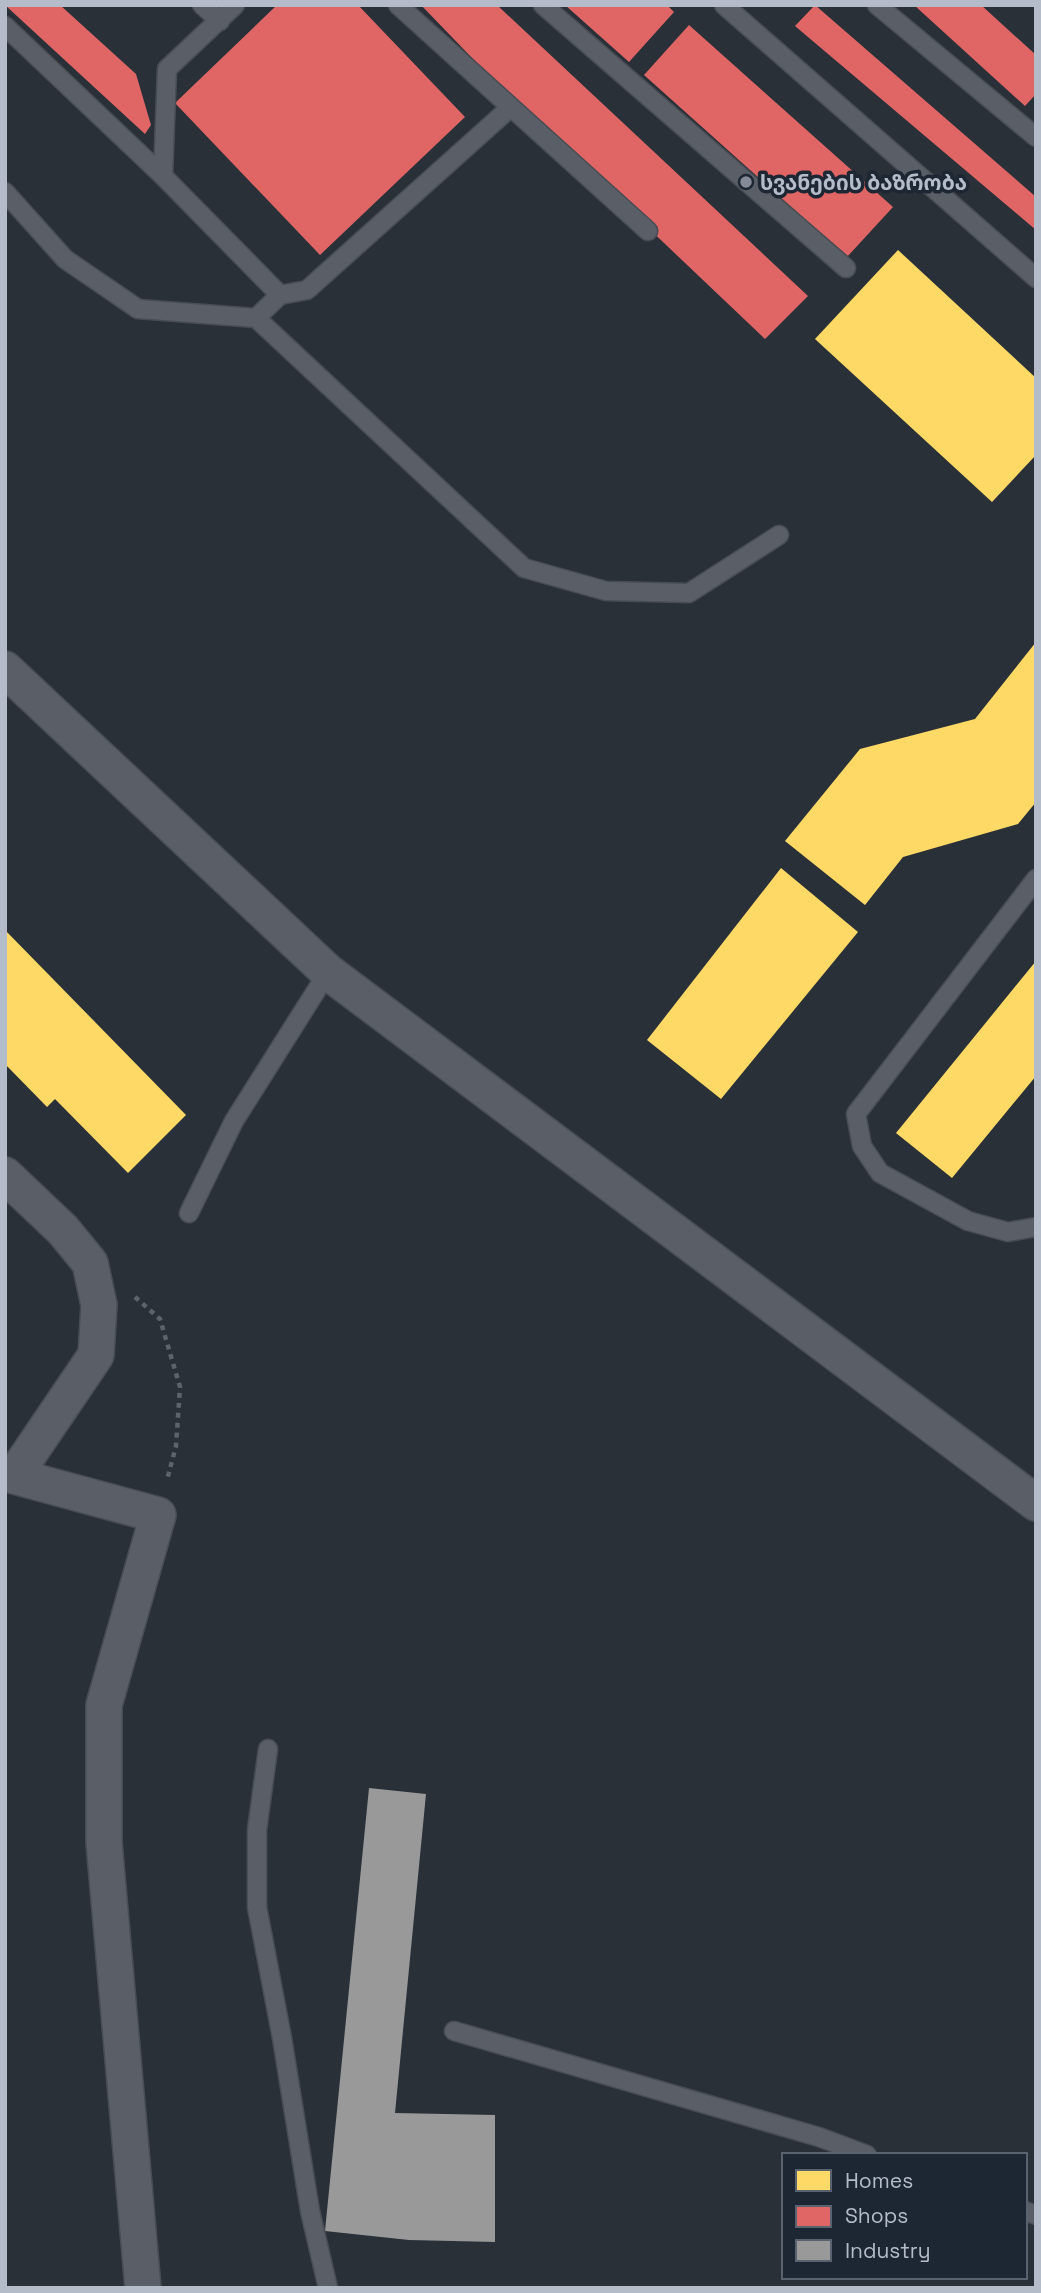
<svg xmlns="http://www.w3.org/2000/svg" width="1041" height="2293" font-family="'Space Grotesk','Noto Sans Georgian',sans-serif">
<rect width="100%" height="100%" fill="#2a3038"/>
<!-- homes -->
<path fill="#ffd966" d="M898,250L1036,378V455L992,502L815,339Z
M1036,642V802L1018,824L903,857L865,905L785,841L860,749L975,719Z
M781,868L858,932L721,1099L647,1040Z
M5,930L186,1115L128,1173L55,1099L47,1107L5,1064Z
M1036,961V1076L952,1178L896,1133Z"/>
<!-- shops -->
<path fill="#e06666" d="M5,5H60L136,74L151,125L145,134Z
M277,5H358L465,117L320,255L175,103Z
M421,5H497L808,296L765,339L500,87Z
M565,5H667L674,12L629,62Z
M815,5L1036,197V230L795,26Z
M914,5H981L1036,55V94L1025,106Z
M689,25L893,207L847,257L644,75Z"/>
<!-- industry -->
<path fill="#999" d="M369,1788L426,1794L395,2113L495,2115V2242L409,2240L325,2231Z"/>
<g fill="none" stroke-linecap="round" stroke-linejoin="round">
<!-- service casing -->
<g stroke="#484c53" stroke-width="21">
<path id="service" d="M202,5L220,21
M398,5L648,231
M543,5L846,268
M724,5L1036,278
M877,5L1036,137
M5,26L163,176L280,295L307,290L511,107
M163,176L167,69L235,5
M5,192L65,259L138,309L256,318L280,295
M256,318L524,568L606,591L689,593L779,535
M1036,879L856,1114L862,1146L880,1173L968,1221L1008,1232L1036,1227
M189,1213L234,1121L328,972
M268,1749L257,1830V1907L282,2038L310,2211L328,2288
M454,2031L819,2137L867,2155
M1025,2211L1036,2215"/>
</g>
<!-- minor casing -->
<g stroke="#484c53" stroke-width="38">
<path id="minor" d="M5,669L328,972L1036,1503
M5,1175L63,1230L90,1263L99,1305L96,1355L14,1476L158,1515L104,1705V1842L143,2288"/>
</g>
<!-- path -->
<path stroke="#5d636a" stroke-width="4.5" stroke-dasharray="5 5" stroke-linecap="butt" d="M135,1297L160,1319L180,1387L176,1446L167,1480"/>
<!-- service -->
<use href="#service" stroke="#5a5e66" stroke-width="18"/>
<!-- minor -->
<use href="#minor" stroke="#5a5e66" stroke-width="35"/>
</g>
<!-- markers -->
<circle fill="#848b96" stroke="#1d2633" stroke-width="2.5" cx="746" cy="182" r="7"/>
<g text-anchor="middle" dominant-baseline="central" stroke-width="7" stroke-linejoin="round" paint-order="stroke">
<!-- poi labels -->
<g font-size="21" font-weight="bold" fill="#b4bcc9" stroke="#1d2633" text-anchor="start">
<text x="760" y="182">სვანების ბაზრობა</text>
</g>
</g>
<!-- border -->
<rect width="1041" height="2293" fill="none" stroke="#b4bcc9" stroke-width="14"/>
<!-- legend -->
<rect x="782" y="2153" width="245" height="126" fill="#1d2633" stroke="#59626f" stroke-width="2"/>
<rect x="796" y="2170" width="35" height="21" fill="#ffd966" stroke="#59626f" stroke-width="2"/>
<text x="845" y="2188" font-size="21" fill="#b4bcc9">Homes</text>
<rect x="796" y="2206" width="35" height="21" fill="#e06666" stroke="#59626f" stroke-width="2"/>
<text x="845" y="2223" font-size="21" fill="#b4bcc9">Shops</text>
<rect x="796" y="2240" width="35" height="21" fill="#999999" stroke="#59626f" stroke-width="2"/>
<text x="845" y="2258" font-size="21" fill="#b4bcc9">Industry</text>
</svg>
